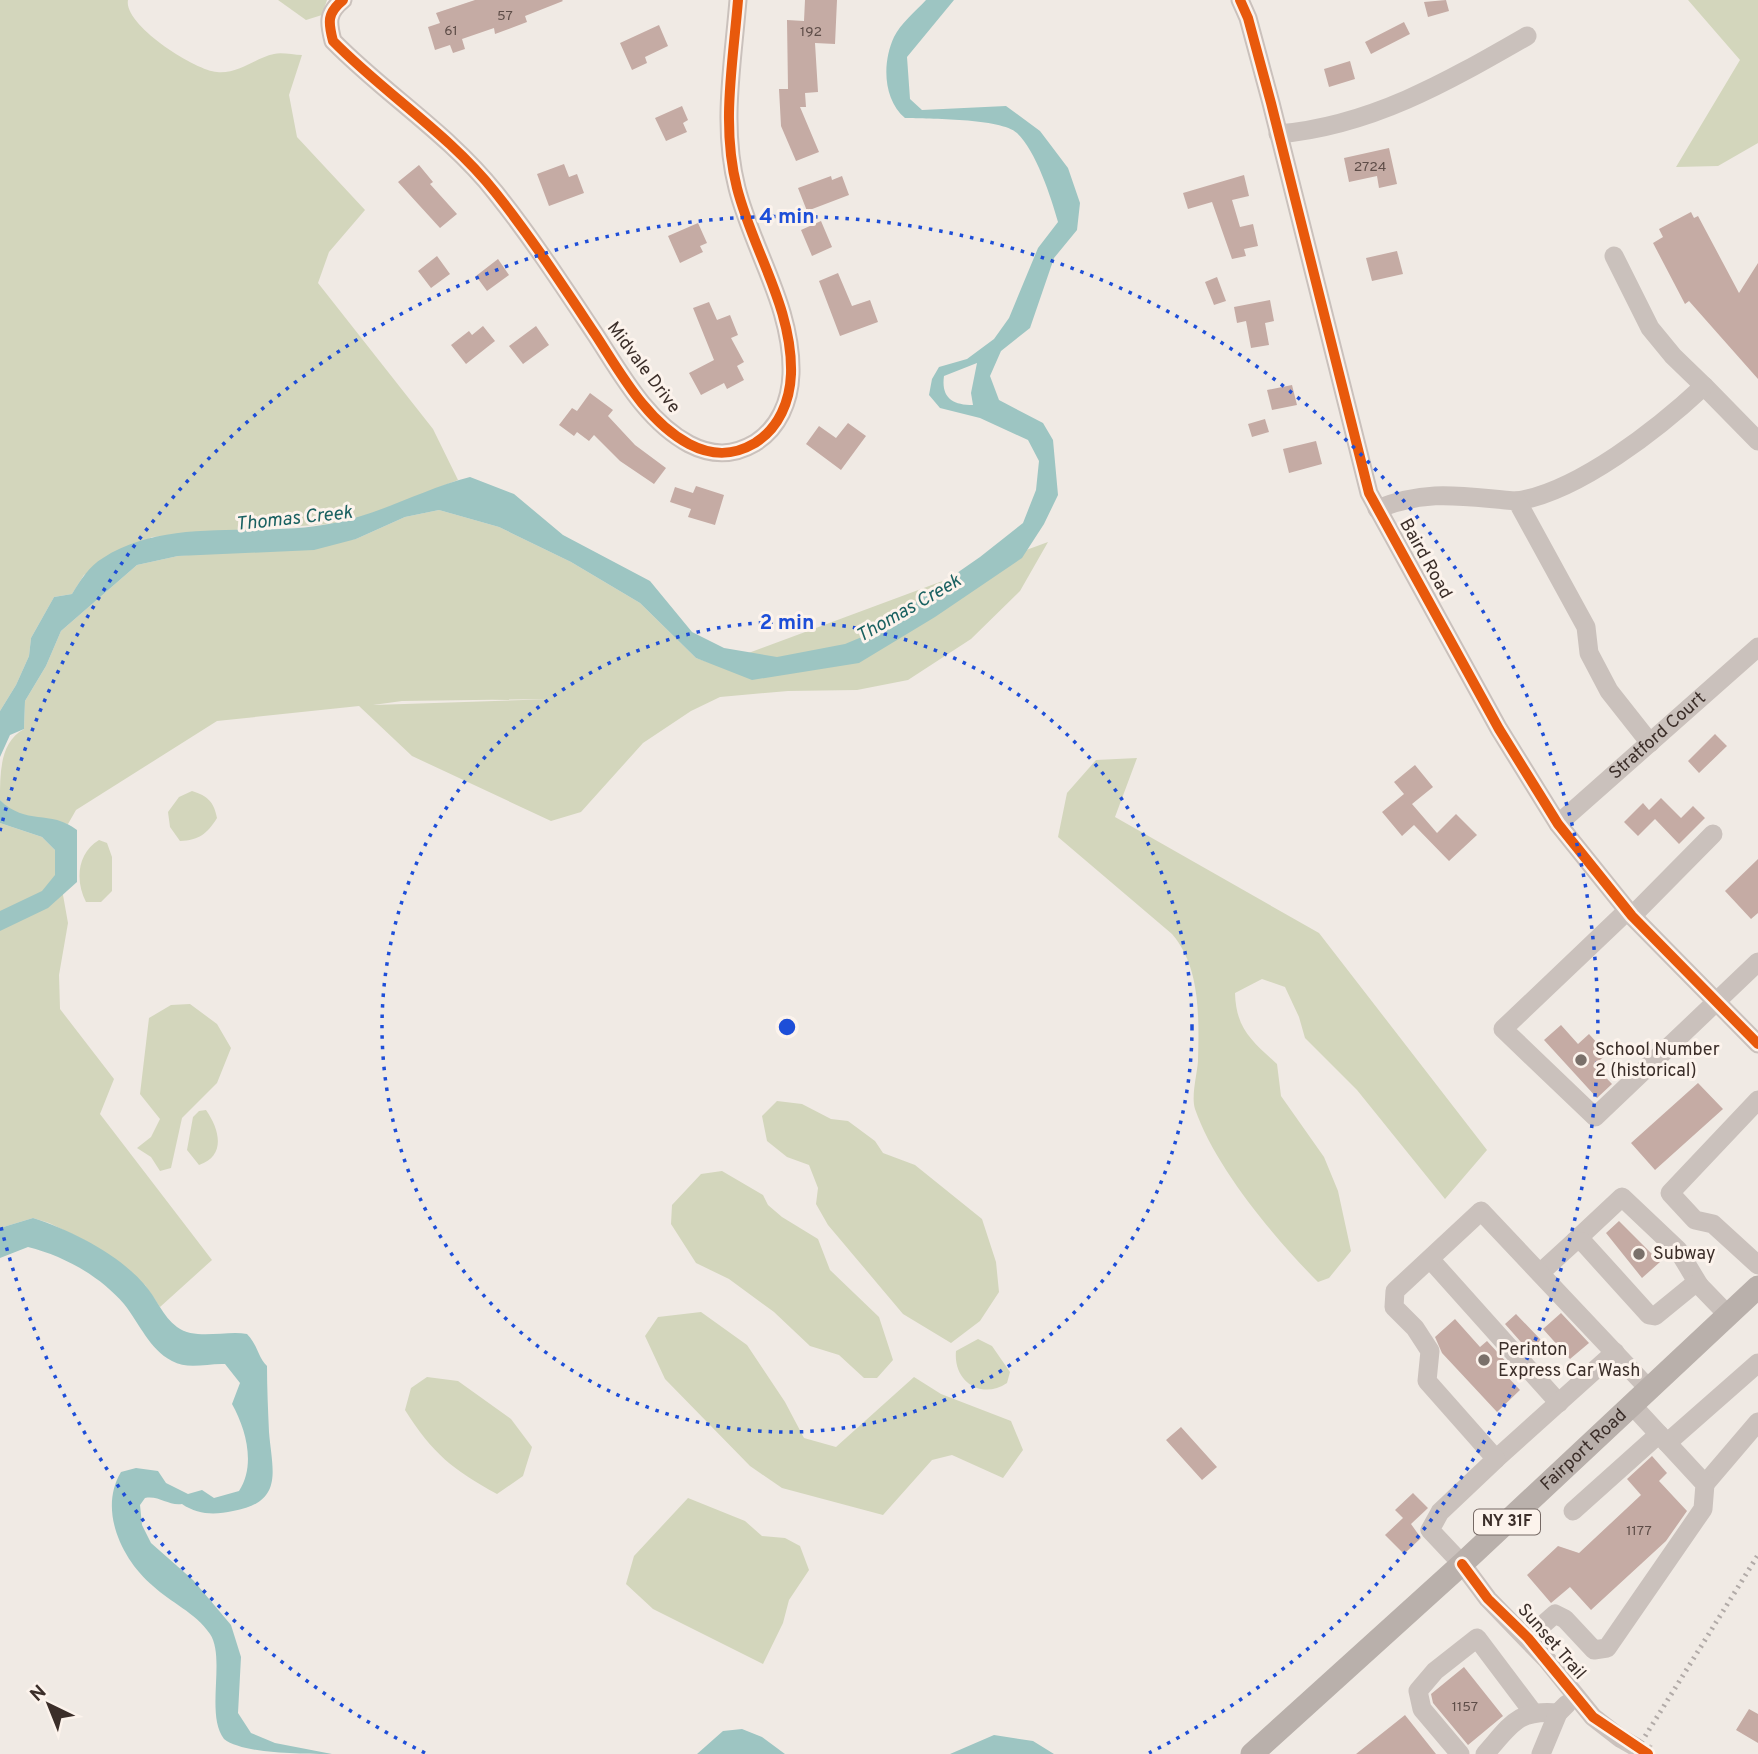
<svg xmlns="http://www.w3.org/2000/svg" width="1758" height="1754" font-family="Overpass,sans-serif">
<rect width="100%" height="100%" fill="#f0eae4"/>
<!-- green -->
<path fill="#d3d6bc" fill-rule="evenodd" d="M0,0H128C123,25 196,71 217,72C239,74 255,58 274,54C282,52 293,55 302,55L289,95L297,137L365,210L329,252L318,283L433,429L458,480L363,517L329,524L152,537L84,575L72,594L54,597L31,638L29,656L16,685L0,711Z
M278,0H327L322,15L306,20Z
M1688,0H1758V143L1718,166L1676,167L1740,60Z
M439,510L499,527L571,562L640,603L696,658L716,665L1048,542L1020,591L971,639L908,680L857,690L788,691L720,697L691,711L643,743L581,812L551,821L412,756L359,706L217,721L76,810L68,824L13,813L0,800C0,772 0,742 24,729L25,701L46,666L61,631L137,565L178,556L356,539L405,517ZM554,699L374,705H373L402,701Z
M1137,758L1115,817L1319,933L1487,1150L1445,1199L1357,1090L1305,1038L1299,1017L1285,987L1262,979L1235,993C1236,1029 1252,1041 1277,1064L1281,1096L1324,1157L1338,1191L1351,1251L1329,1278L1318,1282C1275,1239 1215,1167 1195,1109C1191,1096 1197,1075 1198,1061C1199,1020 1201,967 1172,934L1058,837L1067,793L1096,760Z
M192,791C208,796 214,802 217,818C207,834 199,840 180,841L170,827L168,812L179,797Z
M0,823L42,837L55,850L68,923L59,975L60,1009L114,1079L100,1114L212,1260L160,1307L145,1285L86,1241L49,1223L33,1218L0,1228Z
M99,840L107,843L112,857V891L101,902H86C75,881 77,853 99,840Z
M190,1004L217,1024L231,1048L217,1083L182,1118L171,1168L160,1171L151,1157L137,1148L151,1137L160,1119L140,1094L149,1018L171,1005Z
M777,1101L802,1104L831,1119L848,1121L875,1141L883,1153L915,1165L982,1219L996,1262L999,1292L980,1321L951,1343L903,1314L828,1225L816,1204L818,1188L809,1165L787,1157L767,1141L762,1116Z
M206,1110C220,1130 226,1156 199,1165L187,1150L193,1117L199,1111Z
M722,1171L763,1195L768,1205L782,1217L818,1239L830,1270L879,1317L893,1360L877,1378H864L839,1355L810,1346L774,1312L729,1279L696,1263L671,1224L672,1205L701,1174Z
M701,1312L747,1345L785,1402L804,1438L836,1447L914,1377L941,1394L1011,1421L1023,1450L1003,1478L952,1455L932,1460L883,1515L782,1488L750,1466L665,1379L645,1336L658,1317Z
M978,1339L992,1346L1010,1372L1007,1383C982,1400 953,1382 956,1351Z
M427,1377L458,1381L511,1419L532,1447L523,1476L497,1494C452,1469 433,1454 405,1410L411,1388Z
M688,1498L745,1521L762,1536L785,1538L800,1546L809,1570L789,1600L783,1623L763,1664L653,1609L626,1584L634,1556Z"/>
<!-- water -->
<path fill="#9dc5c2" fill-rule="evenodd" d="M926,0H954L907,57L910,99L922,110L1006,106L1040,131L1068,168L1080,203L1077,230L1054,258L1030,328L1001,351L990,376L999,400L1043,423L1053,440L1058,495L1044,524L1022,558L935,617L859,663L752,680L696,658L640,603L571,562L499,527L439,510L405,517L356,539L314,550L178,556L137,565L61,631L46,666L25,701L24,729L10,735L0,757V711L16,685L29,656L31,638L54,597L72,594C80,581 89,566 103,558C170,515 259,539 334,523C381,514 423,489 470,477L514,494L563,535L650,581L692,632L724,648L777,657L845,644L869,634L980,557L1023,523L1036,490L1039,461L1028,440L980,418L940,408L929,395L932,379L939,367L967,359L994,339L1009,318L1038,248L1058,222C1051,197 1036,151 1017,133C1001,118 928,119 905,118C883,99 882,63 894,37C900,24 916,11 926,0ZM977,363L971,393L973,405C952,405 941,397 944,376Z
M0,800C26,826 50,809 77,830V882L48,908L0,931V911L42,891L55,875V850L42,837L0,823Z
M33,1218C71,1230 118,1254 144,1284C156,1297 163,1317 177,1327C196,1341 226,1330 247,1334C259,1347 257,1356 267,1366C267,1388 268,1410 269,1432C272,1470 285,1502 233,1511C215,1515 198,1515 182,1504C168,1506 159,1495 145,1498L140,1505L142,1525L151,1543L193,1580L231,1625L241,1657L238,1713L251,1733L275,1743L332,1754C302,1754 243,1754 224,1739C205,1714 226,1658 210,1634C195,1612 171,1603 153,1586C122,1560 98,1510 121,1472L136,1468L158,1471L166,1483L188,1494L202,1490L214,1498L239,1491C256,1465 246,1429 232,1404L240,1383L225,1364C208,1363 188,1370 172,1361C149,1349 140,1324 124,1304C100,1276 64,1256 28,1247L0,1258V1228Z
M742,1729L762,1737L785,1754H697L723,1731Z
M994,1735L1033,1741L1054,1754H950Z"/>
<!-- building -->
<path fill="#c5aba4" d="M475,0H562L563,1L525,16L527,22L495,34L494,28L462,39L465,49L453,53L450,45L435,50L428,27L440,23L436,13Z
M805,0H837L835,44L815,43L818,92L805,93L806,107H800L819,152L796,161L781,126L779,89H788L787,20L804,21Z
M1446,0L1449,11L1428,17L1424,2Z
M1404,22L1410,34L1371,54L1365,42Z
M659,25L668,46L645,57L647,63L632,70L620,43Z
M1350,61L1355,79L1329,87L1324,69Z
M682,106L688,120L683,123L687,132L666,141L655,118Z
M1389,148L1397,184L1379,188L1377,176L1349,182L1344,158Z
M564,164L569,177L577,174L584,193L549,206L537,174Z
M419,165L433,182L430,184L457,214L440,228L398,182Z
M1244,175L1249,196L1232,200L1240,227L1253,224L1258,246L1244,249L1246,256L1232,259L1212,202L1188,209L1183,193Z
M831,176L832,180L842,176L849,195L807,211L798,188Z
M1691,212L1694,218L1698,216L1739,293L1758,263V379L1689,301L1685,304L1653,243L1663,237L1659,229Z
M821,221L832,247L812,256L801,230Z
M698,223L707,243L700,246L703,252L680,263L668,236Z
M1397,251L1403,274L1372,281L1366,258Z
M437,256L450,274L431,288L418,271Z
M498,259L509,275L487,291L476,276Z
M838,273L852,306L870,300L878,322L840,336L819,281Z
M1217,277L1226,301L1214,305L1205,282Z
M1270,300L1274,321L1265,323L1269,345L1251,348L1246,321L1237,323L1234,307Z
M709,302L717,320L730,315L738,335L731,338L744,362L737,366L744,380L727,389L724,383L701,395L689,373L714,360L693,308Z
M483,326L495,341L466,364L451,345L469,331L472,335Z
M536,326L549,345L523,364L509,346Z
M1292,385L1297,405L1272,410L1267,390Z
M590,393L613,410L608,416L635,445L666,468L654,484L620,461L594,435L589,441L577,432L574,436L559,425L572,408L577,411Z
M1265,419L1269,432L1252,437L1248,424Z
M848,423L866,436L841,470L806,444L819,426L836,438Z
M1316,441L1322,464L1289,473L1283,449Z
M696,486L724,495L715,525L688,517L691,509L670,502L675,487L693,493Z
M1715,734L1727,746L1699,773L1688,761Z
M1415,765L1433,787L1412,804L1437,833L1456,814L1477,835L1449,861L1414,825L1402,836L1382,812L1404,794L1394,782Z
M1661,798L1681,818L1693,806L1705,818L1679,844L1655,819L1638,836L1624,822L1643,803L1649,810Z
M1758,859V913L1751,919L1725,891Z
M1561,1025L1578,1044L1589,1034L1607,1054L1594,1065L1612,1084L1597,1098L1544,1040Z
M1698,1083L1723,1109L1655,1170L1631,1143Z
M1619,1221L1660,1262L1642,1278L1606,1233Z
M1561,1313L1589,1343L1570,1359L1543,1329Z
M1516,1314L1541,1340L1529,1351L1505,1324Z
M1455,1319L1480,1347L1487,1341L1511,1367L1504,1373L1520,1390L1497,1412L1442,1353L1435,1337Z
M1181,1427L1217,1467L1202,1480L1166,1440Z
M1652,1456L1667,1473L1659,1481L1687,1511L1666,1541L1591,1610L1570,1587L1551,1603L1527,1575L1558,1546L1579,1553L1641,1495L1627,1479Z
M1413,1493L1428,1508L1411,1524L1421,1538L1404,1554L1385,1535L1403,1518L1395,1510Z
M1464,1667L1503,1716L1468,1745L1433,1703L1431,1694Z
M1749,1709L1758,1714V1743L1736,1730Z
M1405,1715L1436,1754H1356L1390,1727Z"/>
<g fill="none" stroke-linecap="round" stroke-linejoin="round">
<!-- minor-tunnel -->
<path stroke="#ccc4bf" stroke-width="19" stroke-dasharray="19 10" stroke-linecap="butt" d="M1620,1738L1648,1754"/>
<!-- minor -->
<g stroke="#cac1bc" stroke-width="19">
<path d="M343,0C327,13 328,22 333,41C385,94 449,134 495,192C531,237 563,286 595,334C620,372 646,421 689,444C712,456 733,456 755,443C779,428 790,401 791,374C793,308 753,251 737,188C721,126 733,63 738,0"/>
<path d="M1240,0L1248,18L1271,103L1369,493L1499,729L1558,824L1632,916L1758,1044"/>
<path d="M1278,134C1371,126 1447,82 1527,36"/>
<path d="M1704,386L1758,441"/>
<path d="M1517,501C1578,492 1659,428 1704,386L1673,356L1650,328L1614,256"/>
<path d="M1377,509C1429,488 1464,497 1517,501L1586,627L1589,653L1609,691L1650,743"/>
<path id="s1" d="M1558,824L1758,647"/>
<path d="M1627,911L1503,1029L1595,1117L1758,962"/>
<path d="M1632,916L1713,834"/>
<path d="M1758,1100L1670,1193L1695,1220L1713,1224L1758,1265"/>
<path d="M1575,1241L1622,1197L1678,1250L1699,1285"/>
<path d="M1430,1259L1559,1403"/>
<path d="M1540,1273L1575,1241L1583,1242L1649,1315L1655,1316L1693,1285H1699L1728,1315"/>
<path d="M1667,1443L1758,1363"/>
<path d="M1496,1459L1615,1352"/>
<path d="M1705,1484L1758,1422"/>
<path d="M1573,1511L1659,1434"/>
<path d="M1528,1638L1555,1614L1565,1619L1594,1650L1607,1648L1703,1509L1705,1484L1632,1405"/>
<path d="M1620,1738L1593,1717L1547,1660L1488,1599L1462,1564L1430,1530L1440,1512L1496,1459L1427,1381L1430,1351L1415,1328L1394,1307L1395,1291L1481,1211L1649,1389"/>
<path d="M1460,1754L1422,1709L1418,1691L1435,1671L1477,1638L1532,1711"/>
<path d="M1485,1754C1511,1725 1517,1709 1558,1713"/>
<path d="M1541,1754L1558,1713L1567,1704"/>
</g>
<!-- major -->
<path stroke="#b9b0ab" stroke-width="23" id="s2" d="M1252,1754L1462,1564L1758,1287"/>
<!-- rail -->
<path stroke="#b1aaa7" stroke-width="5" stroke-dasharray="2 5" stroke-linecap="butt" d="M1634,1754L1758,1555"/>
<!-- cycleway casing -->
<g stroke="#fcf3ec" stroke-width="15">
<path id="cycleway" d="M343,0C327,13 328,22 333,41C385,94 449,134 495,192C531,237 563,286 595,334C620,372 646,421 689,444C712,456 733,456 755,443C779,428 790,401 791,374C793,308 753,251 737,188C721,126 733,63 738,0
M1240,0L1248,18L1271,103L1369,493L1499,729L1558,824L1632,916L1758,1044
M1462,1564L1488,1599L1528,1638L1593,1717L1648,1754"/>
</g>
<!-- cycleway -->
<use href="#cycleway" stroke="#e8590c" stroke-width="10"/>
</g>
<!-- distance rings -->
<g fill="none" stroke="#1d4ed8" stroke-width="3.5" stroke-dasharray="3.5 7">
<circle cx="787" cy="1027" r="405"/>
<path d="M425 1753A811 811 0 0 1 0 1223M0 831A811 811 0 1 1 1149 1753"/>
</g>
<!-- markers -->
<g fill="#7a706a" stroke="#fcf3ec" stroke-width="2.5">
<circle cx="1581" cy="1060" r="7"/>
<circle cx="1639" cy="1254" r="7"/>
<circle cx="1484" cy="1360" r="7"/>
</g>
<g text-anchor="middle" dominant-baseline="central" stroke-width="6" stroke-linejoin="round" paint-order="stroke">
<!-- number labels -->
<g font-size="14" fill="#5e4d48">
<text x="505" y="16">57</text>
<text x="451" y="31">61</text>
<text x="811" y="32">192</text>
<text x="1370" y="167">2724</text>
<text x="1639" y="1531">1177</text>
<text x="1465" y="1707">1157</text>
</g>
<!-- shield labels -->
<rect fill="#fcf3ec" stroke="#756964" stroke-width="2" x="1474" y="1509.5" width="66" height="25" rx="5"/>
<g font-size="16" font-weight="bold" fill="#3b2e29">
<text x="1507" y="1522">NY 31F</text>
</g>
<!-- street labels -->
<g font-size="18" fill="#3b2e29" stroke="#fcf3ec">
<text transform="translate(643 368) rotate(53)">Midvale Drive</text>
<text transform="translate(1425 559) rotate(61)">Baird Road</text>
<text stroke="none"><textPath href="#s1" startOffset="133">Stratford Court</textPath></text>
<text stroke="none"><textPath href="#s2" startOffset="450">Fairport Road</textPath></text>
<text transform="translate(1551 1642) rotate(49)">Sunset Trail</text>
</g>
<!-- poi labels -->
<g font-size="18" fill="#3b2e29" stroke="#fcf3ec" text-anchor="start">
<text x="1595" y="1050">School Number<tspan x="1595" dy="21">2 (historical)</tspan></text>
<text x="1653" y="1254">Subway</text>
<text x="1498" y="1350">Perinton<tspan x="1498" dy="21">Express Car Wash</tspan></text>
</g>
<!-- water labels -->
<g font-size="19" font-style="italic" fill="#1a6161" stroke="#fcf3ec">
<text transform="translate(294 519) rotate(-6)">Thomas Creek</text>
<text transform="translate(909 609) rotate(-30)">Thomas Creek</text>
</g>
</g>
<circle cx="787" cy="1027" r="10" fill="#1d4ed8" stroke="#fcf3ec" stroke-width="3.5"/>
<g font-size="21" text-anchor="middle" font-weight="bold" fill="#1d4ed8" stroke="#fcf3ec" stroke-width="6" stroke-linejoin="round" paint-order="stroke">
<text x="787" y="223">4 min</text>
<text x="787" y="629">2 min</text>
</g>
<!-- north arrow -->
<g transform="translate(49 1705) rotate(317)" stroke="#fcf3ec" stroke-width="5" paint-order="stroke">
<path d="M0-5L12 26L0 18L-12 26Z" fill="#3b2e29"/>
<text y="-10" font-size="19" font-weight="bold" text-anchor="middle" fill="#3b2e29">N</text>
</g>
</svg>
